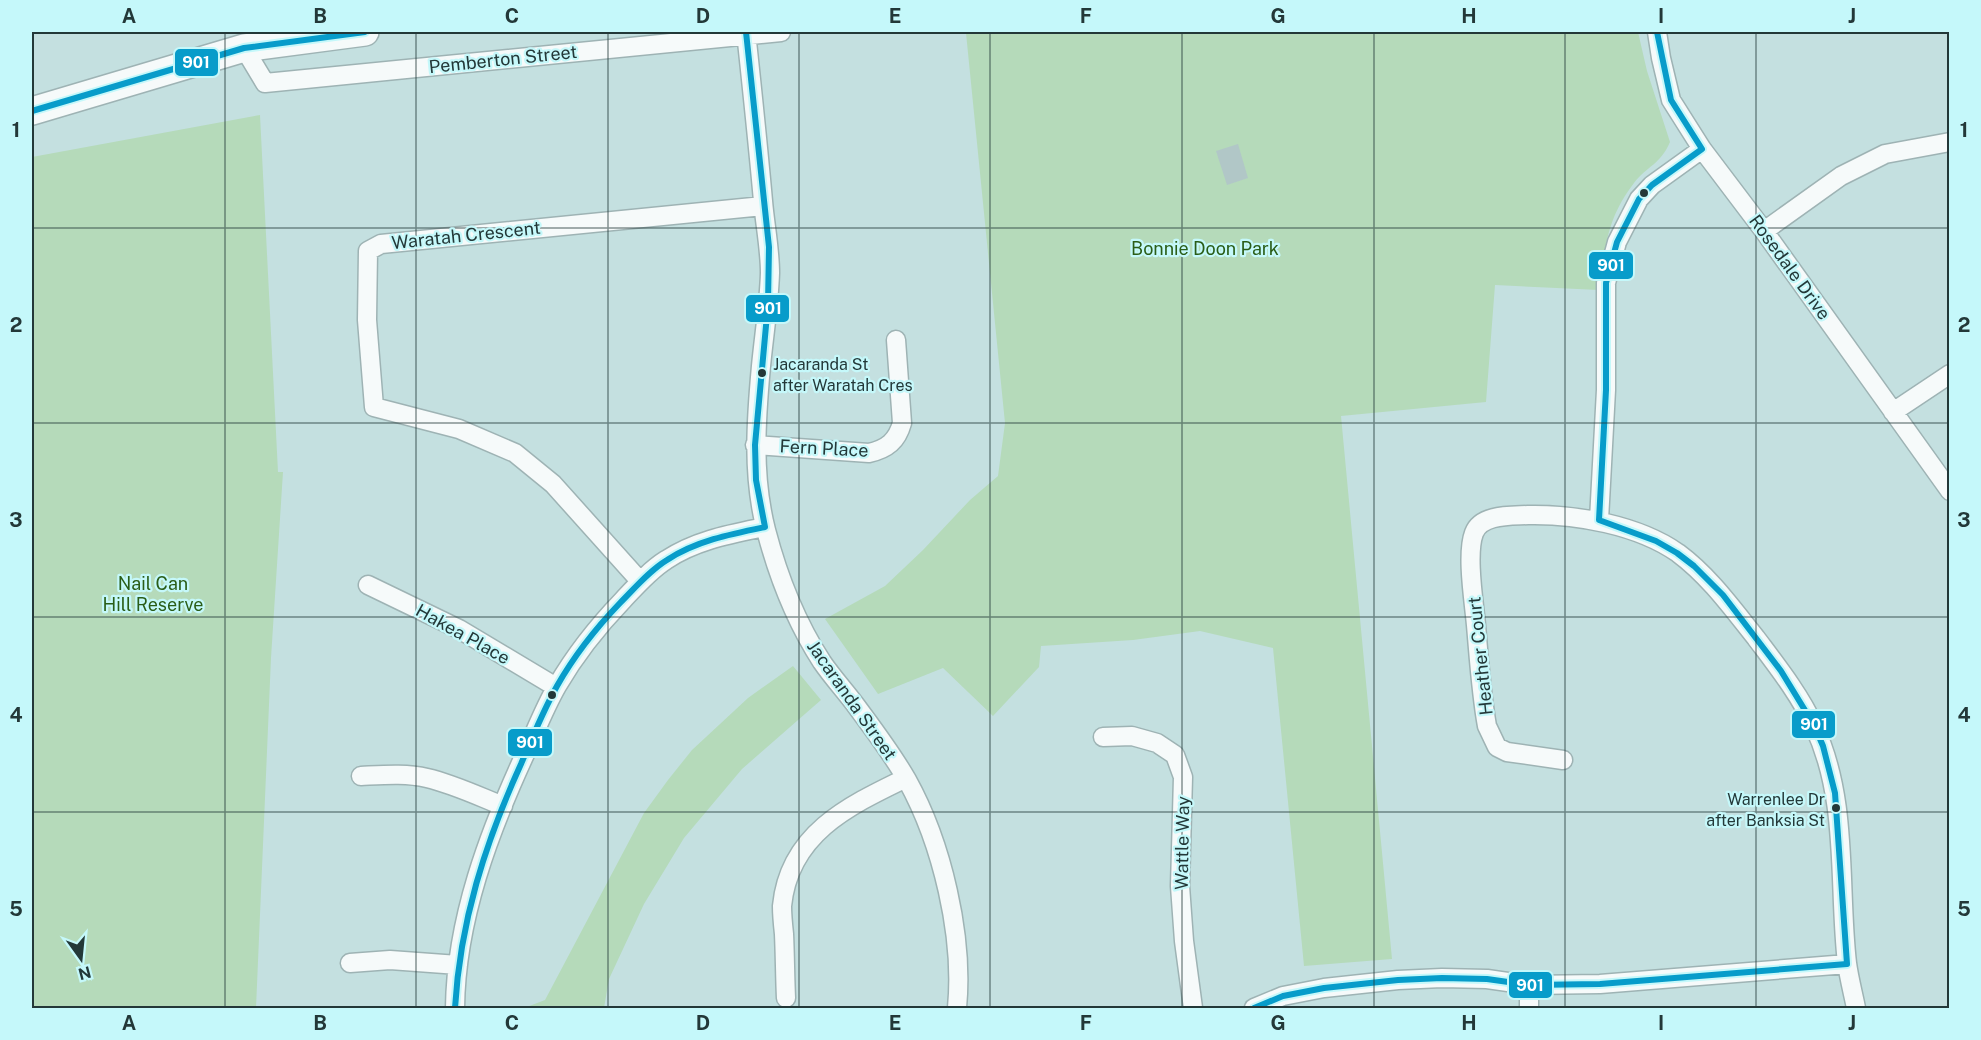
<svg xmlns="http://www.w3.org/2000/svg" width="1981" height="1040" font-family="'Public Sans',sans-serif">
<rect width="100%" height="100%" fill="#c4e0e0"/>
<!-- green -->
<path fill="#b5daba" d="M978,32H1638L1647,71L1670,142C1660,165 1648,165 1634,183C1607,218 1605,247 1599,290L1495,285L1486,402L1341,416L1392,959L1304,966L1273,648L1200,631L1133,640L1041,646L1039,667L993,716L943,668L878,694L825,619L885,586L923,550L970,500L998,476L1005,423L966,33Z
M260,115L278,472H283L271,658L256,1008H32V157Z
M793,666L821,700L742,769L684,838L644,904L609,979L604,1008H524L545,1000L644,813L668,780L692,750L748,698Z"/>
<!-- building -->
<path fill="#b1c7c7" d="M1238,144L1248,178L1227,185L1216,151Z"/>
<g fill="none" stroke-linecap="round" stroke-linejoin="round">
<!-- street casing -->
<g stroke="#9eb3b4" stroke-width="21">
<path id="street" d="M746,32C752,88 758,145 763,201C765,225 770,249 770,273C769,304 764,335 761,366C756,421 752,475 766,530C778,576 796,622 822,662C833,678 846,692 857,707C874,730 893,755 907,780C942,843 964,936 957,1008
M1657,32L1661,58L1671,100L1702,149L1764,231L1950,491
M244,48L265,83L781,32
M1764,231L1841,176L1885,154L1950,142
M1893,412L1950,374
M755,445L869,453C887,449 897,441 902,423L896,340
M1599,520L1606,390V283L1617,242L1639,199L1652,185L1702,149
M640,581L553,484L515,453L459,429L374,407L367,320L368,251L381,244L763,206
M368,585L459,629L556,687
M1103,737L1132,736L1157,743L1175,755L1183,777L1180,886L1184,941L1193,1008
M1563,760L1507,752L1497,747L1487,726C1481,693 1479,659 1476,625C1474,602 1466,554 1474,533C1481,514 1511,516 1528,515C1576,514 1638,525 1678,553C1709,576 1732,608 1756,638C1777,666 1800,695 1814,726C1849,800 1838,885 1847,963C1849,978 1853,993 1856,1008
M361,776C383,775 406,773 427,778C453,784 478,796 503,806
M350,963L390,960L458,965
M1529,985V1008
M786,998C785,977 785,955 784,934C783,925 782,915 782,906C789,834 848,806 906,778
M455,1008C456,919 489,832 526,752C536,730 545,707 557,686C575,655 598,626 623,600C636,586 650,570 666,560C696,540 731,534 765,527
M1254,1008L1283,996L1324,988L1398,980L1442,978L1487,979L1529,985L1600,984L1847,964"/>
</g>
<!-- secondary casing -->
<g stroke="#9eb3b4" stroke-width="30">
<path id="secondary" d="M32,111L244,48L365,32"/>
</g>
<!-- street -->
<use href="#street" stroke="#f6fafa" stroke-width="18"/>
<!-- secondary -->
<use href="#secondary" stroke="#f6fafa" stroke-width="27"/>
<!-- bus-1 casing -->
<g stroke="#c5f8fa" stroke-width="10">
<path id="bus-1" d="M32,111L244,48L365,32
M455,1008C460,922 485,843 521,764C532,738 543,711 557,686C574,656 596,628 620,603C635,588 649,571 667,560C696,541 731,534 765,527L756,480L755,445L768,304L769,247L746,32
M1254,1008L1283,996L1324,988L1398,980L1442,978L1487,979L1529,985L1600,984L1847,964L1835,793L1823,746L1814,725L1781,671L1723,595L1694,566L1677,553L1656,541L1599,520L1606,390V283L1617,242L1639,199L1652,185L1702,149L1671,100L1657,32"/>
</g>
<!-- bus-1 -->
<use href="#bus-1" stroke="#079cca" stroke-width="6"/>
</g>
<!-- grid -->
<path fill="none" stroke="#233838" stroke-width="1.5" stroke-opacity="0.55" d="M225,32V1008M416,32V1008M608,32V1008M799,32V1008M990,32V1008M1182,32V1008M1374,32V1008M1565,32V1008M1756,32V1008M32,228H1950M32,423H1950M32,617H1950M32,812H1950"/>
<!-- markers -->
<g fill="#233838" stroke="#c5f8fa" stroke-width="2">
<circle cx="1644" cy="193" r="5"/>
<circle cx="762" cy="373" r="5"/>
<circle cx="552" cy="695" r="5"/>
<circle cx="1836" cy="808" r="5"/>
</g>
<g text-anchor="middle" dominant-baseline="central" stroke-width="4.5" stroke-linejoin="round" paint-order="stroke">
<!-- bus labels -->
<g font-size="16" fill="#233838" stroke="#c5f8fa" text-anchor="start">
<text x="773" y="364">Jacaranda St<tspan x="773" dy="21">after Waratah Cres</tspan></text>
<text x="1825" y="799" text-anchor="end">Warrenlee Dr<tspan x="1825" dy="21">after Banksia St</tspan></text>
</g>
<!-- street labels -->
<g font-size="18" fill="#233838" stroke="#c5f8fa">
<text transform="translate(503 59) rotate(-6)">Pemberton Street</text>
<text transform="translate(466 235) rotate(-6)">Waratah Crescent</text>
<text transform="translate(1790 267) rotate(54)">Rosedale Drive</text>
<text transform="translate(824 448) rotate(3)">Fern Place</text>
<text transform="translate(463 634) rotate(29)">Hakea Place</text>
<text transform="translate(1480 656) rotate(-96)">Heather Court</text>
<text transform="translate(852 700) rotate(55)">Jacaranda Street</text>
<text transform="translate(1182 843) rotate(-89)">Wattle Way</text>
</g>
<!-- park labels -->
<g font-size="18" fill="#2a5d17" stroke="#c5f8fa">
<text x="1205" y="248">Bonnie Doon Park</text>
<text x="153" y="583">Nail Can<tspan x="153" dy="21">Hill Reserve</tspan></text>
</g>
</g>
<g stroke="#c5f8fa" stroke-width="2">
<rect x="174" y="48" width="45" height="29" rx="6" fill="#079cca"/>
<rect x="1588" y="251" width="46" height="29" rx="6" fill="#079cca"/>
<rect x="745" y="294" width="45" height="29" rx="6" fill="#079cca"/>
<rect x="1791" y="710" width="45" height="29" rx="6" fill="#079cca"/>
<rect x="507" y="728" width="46" height="29" rx="6" fill="#079cca"/>
<rect x="1508" y="971" width="45" height="28" rx="6" fill="#079cca"/>
</g>
<g font-size="16" text-anchor="middle" font-weight="bold" fill="#fff">
<text x="196" y="68">901</text>
<text x="1611" y="271">901</text>
<text x="768" y="314">901</text>
<text x="1814" y="730">901</text>
<text x="530" y="748">901</text>
<text x="1530" y="991">901</text>
</g>
<!-- border -->
<rect width="1981" height="1040" fill="none" stroke="#c5f8fa" stroke-width="66"/>
<!-- north arrow -->
<g transform="translate(81 959) rotate(165)" stroke="#c5f8fa" stroke-width="4.5" paint-order="stroke">
<path d="M0-4.5L10 22L0 15L-10 22Z" fill="#233838"/>
<text y="-9" font-size="16" font-weight="bold" text-anchor="middle" fill="#233838">N</text>
</g>
<rect x="33" y="33" width="1915" height="974" fill="none" stroke="#233838" stroke-width="2"/>
<g font-size="20" text-anchor="middle" font-weight="bold" fill="#233838">
<text x="129" y="23">A</text>
<text x="320" y="23">B</text>
<text x="512" y="23">C</text>
<text x="703" y="23">D</text>
<text x="895" y="23">E</text>
<text x="1086" y="23">F</text>
<text x="1278" y="23">G</text>
<text x="1469" y="23">H</text>
<text x="1661" y="23">I</text>
<text x="1852" y="23">J</text>
<text x="16" y="137">1</text>
<text x="1964" y="137">1</text>
<text x="16" y="332">2</text>
<text x="1964" y="332">2</text>
<text x="16" y="527">3</text>
<text x="1964" y="527">3</text>
<text x="16" y="722">4</text>
<text x="1964" y="722">4</text>
<text x="16" y="916">5</text>
<text x="1964" y="916">5</text>
<text x="129" y="1030">A</text>
<text x="320" y="1030">B</text>
<text x="512" y="1030">C</text>
<text x="703" y="1030">D</text>
<text x="895" y="1030">E</text>
<text x="1086" y="1030">F</text>
<text x="1278" y="1030">G</text>
<text x="1469" y="1030">H</text>
<text x="1661" y="1030">I</text>
<text x="1852" y="1030">J</text>
</g>
</svg>
